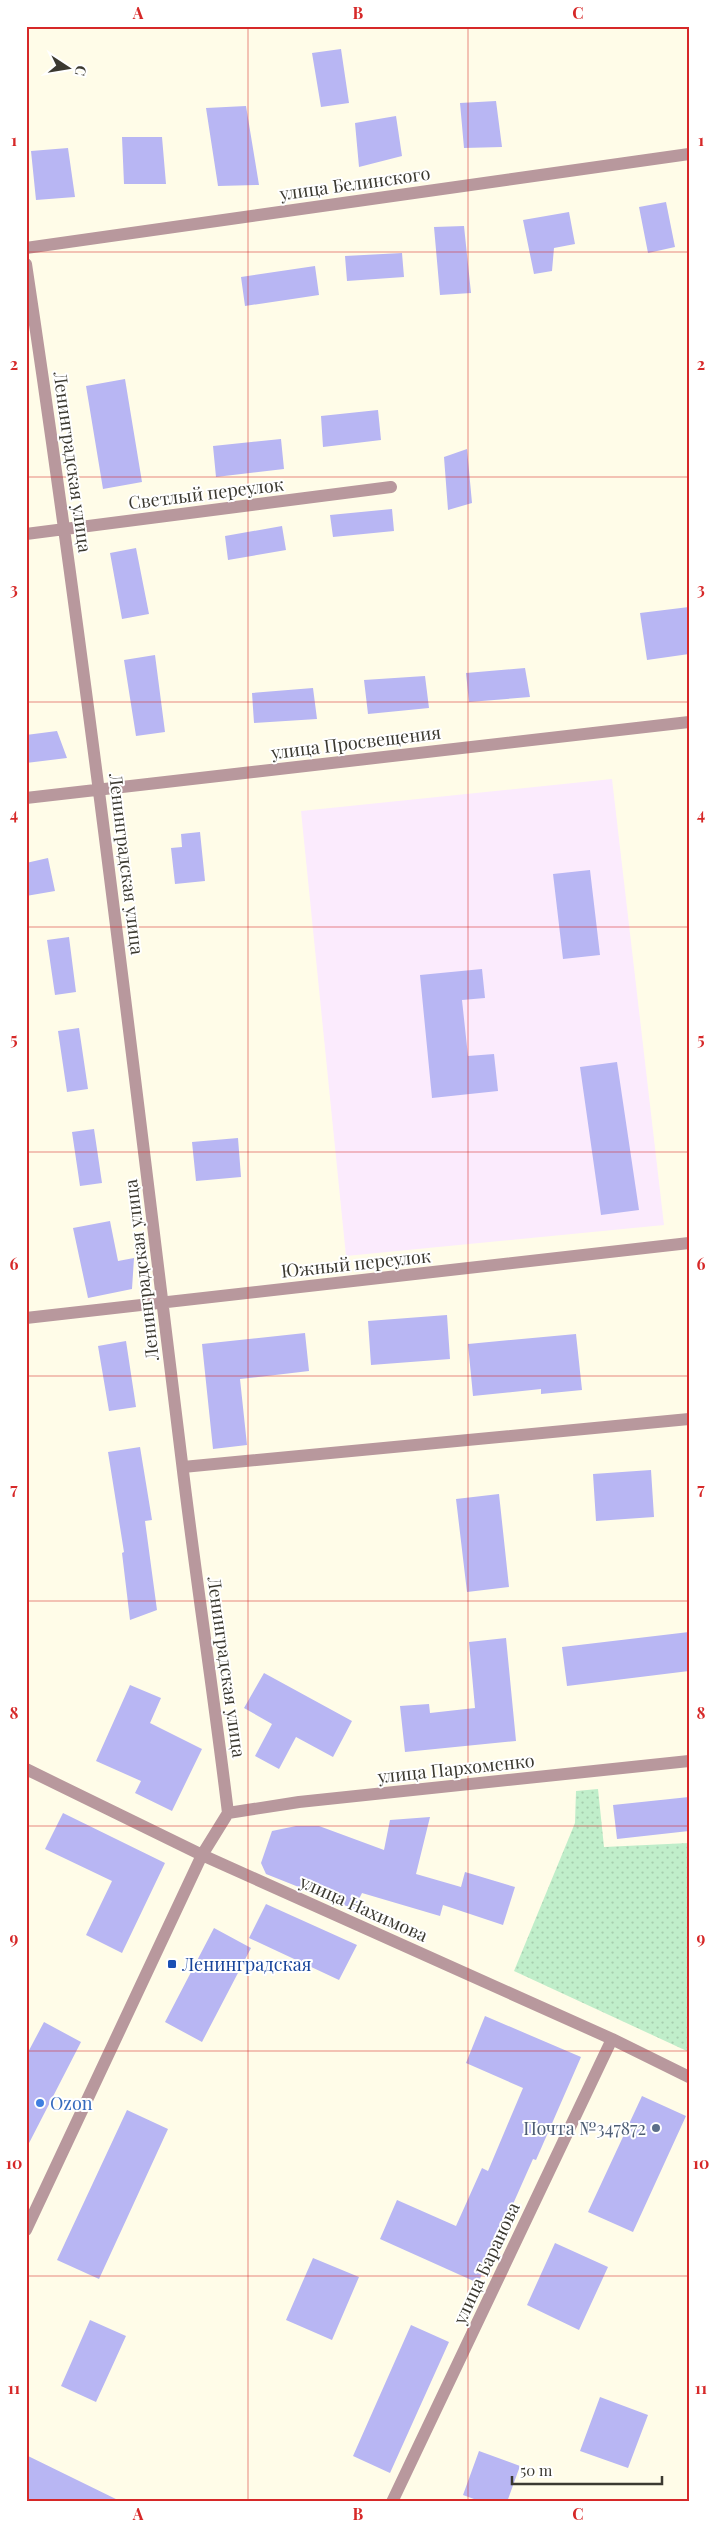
<svg xmlns="http://www.w3.org/2000/svg" width="715" height="2528" font-family="'Playfair Display',serif">
<defs>
<pattern id="park-dots" width="8" height="8" patternUnits="userSpaceOnUse" patternTransform="scale(1.25)"><rect width="8" height="8" fill="#c0eeca"/><path d="M2 2h.1M6 6h.1" fill="none" stroke="#a6cdae" stroke-width="1.8" stroke-linecap="round"/></pattern>
</defs>
<rect width="100%" height="100%" fill="#fffce8"/>
<!-- medical -->
<path fill="#fbebfd" d="M612,779L664,1225L346,1256L301,811Z"/>
<!-- park -->
<path fill="url(#park-dots)" d="M598,1789L604,1847L689,1843V2052L514,1971L575,1823L576,1791Z"/>
<!-- building -->
<path fill="#b8b6f3" d="M341,49L349,103L321,107L312,53Z
M496,101L502,147L464,148L460,103Z
M246,106L259,185L218,186L206,108Z
M396,116L402,156L359,167L355,123Z
M122,137H162L166,184H124Z
M68,148L75,197L36,200L31,151Z
M666,202L675,247L648,253L639,207Z
M569,212L575,244L554,248L552,271L534,274L523,220Z
M464,226L471,293L440,295L434,227Z
M402,253L404,277L347,281L345,256Z
M315,266L319,295L245,306L241,277Z
M125,379L142,482L103,489L86,386Z
M378,410L381,440L323,447L321,416Z
M281,439L284,469L216,477L213,446Z
M467,449L472,503L448,510L444,457Z
M392,509L394,531L333,537L330,515Z
M282,526L286,550L228,560L225,536Z
M136,548L149,614L122,619L110,553Z
M689,607V654L647,660L640,613Z
M155,655L165,732L136,736L124,660Z
M525,668L530,697L469,702L466,673Z
M425,676L429,708L368,714L364,680Z
M313,688L317,719L254,723L252,693Z
M57,731L67,758L26,763V735Z
M200,832L205,881L175,884L171,848L182,847L181,834Z
M48,858L55,891L26,896V863Z
M590,870L600,955L563,959L553,874Z
M69,937L76,992L55,995L47,940Z
M482,969L485,998L462,1000L468,1056L494,1054L498,1091L432,1098L420,975Z
M79,1028L88,1089L67,1092L58,1031Z
M617,1062L639,1210L601,1215L580,1067Z
M94,1129L102,1183L80,1186L72,1132Z
M238,1138L241,1177L196,1181L192,1142Z
M110,1221L118,1261L134,1258L132,1289L88,1298L73,1228Z
M447,1315L450,1359L371,1365L368,1321Z
M305,1333L309,1371L240,1379L247,1445L213,1449L202,1344Z
M576,1334L582,1390L541,1394V1389L473,1396L468,1344Z
M126,1341L136,1407L109,1411L98,1346Z
M140,1447L152,1520L145,1521L157,1610L130,1620L122,1553L124,1552L108,1452Z
M651,1470L654,1517L596,1521L593,1474Z
M499,1494L509,1587L467,1592L456,1499Z
M689,1632V1671L567,1686L562,1647Z
M506,1638L516,1741L405,1752L400,1706L429,1704L430,1713L475,1708L469,1642Z
M264,1673L352,1721L333,1757L296,1737L279,1769L255,1756L272,1724L244,1708Z
M130,1685L161,1698L150,1723L202,1749L172,1811L135,1793L141,1781L96,1761Z
M689,1797V1831L617,1839L613,1805Z
M63,1813L165,1863L122,1953L86,1935L112,1881L45,1849Z
M430,1817L416,1874L461,1887L465,1872L515,1887L503,1925L443,1905L440,1916L362,1893L354,1909L266,1874L261,1863L272,1831L296,1826H319L384,1850L390,1820Z
M266,1904L357,1945L339,1980L249,1938Z
M214,1928L251,1948L202,2042L165,2022Z
M485,2016L581,2057L536,2160L533,2159L478,2283L380,2239L397,2200L456,2226L482,2168L488,2171L523,2088L466,2063Z
M44,2022L81,2042L26,2149V2056Z
M642,2096L686,2116L633,2232L588,2212Z
M127,2110L168,2129L99,2279L57,2260Z
M555,2243L608,2267L579,2330L527,2305Z
M313,2258L359,2277L332,2340L286,2320Z
M90,2320L126,2336L96,2402L61,2386Z
M411,2325L449,2342L390,2473L353,2456Z
M600,2397L648,2415L628,2468L580,2451Z
M479,2451L520,2466L507,2502H482L463,2495Z
M26,2455L122,2502H26Z"/>
<g fill="none" stroke-linecap="round" stroke-linejoin="round">
<!-- minor -->
<path stroke="#b8989d" stroke-width="12" d="M26,248L689,154
M26,264C86,663 133,1063 182,1463C196,1580 214,1696 228,1813L202,1855L26,2230
M26,534L391,487
M26,798L689,722
M26,1318L689,1243
M183,1467L689,1419
M26,1769L202,1855L612,2039L689,2077
M228,1813L299,1802L689,1761
M392,2502L612,2039"/>
</g>
<!-- grid -->
<path fill="none" stroke="#d62828" stroke-width="1" stroke-opacity="0.55" d="M248,26V2502M468,26V2502M26,252H689M26,477H689M26,702H689M26,927H689M26,1152H689M26,1376H689M26,1601H689M26,1826H689M26,2051H689M26,2276H689"/>
<!-- markers -->
<rect fill="#1a4fb4" stroke="#fff" stroke-width="2" x="167" y="1959" width="10" height="10" rx="2.5"/>
<circle fill="#3f7fe0" stroke="#fff" stroke-width="2" cx="40" cy="2103" r="5"/>
<circle fill="#5c6f8a" stroke="#fff" stroke-width="2" cx="656" cy="2128" r="5"/>
<g text-anchor="middle" dominant-baseline="central" stroke-width="4" stroke-linejoin="round" paint-order="stroke">
<!-- street labels -->
<g font-size="18" fill="#3b3930" stroke="#fff">
<text transform="translate(355 183) rotate(-8)">улица Белинского</text>
<text transform="translate(73 462) rotate(82)">Ленинградская улица</text>
<text transform="translate(206 493) rotate(-7)">Светлый переулок</text>
<text transform="translate(356 742) rotate(-7)">улица Просвещения</text>
<text transform="translate(127 864) rotate(83)">Ленинградская улица</text>
<text transform="translate(356 1263) rotate(-6)">Южный переулок</text>
<text transform="translate(141 1270) rotate(-97)">Ленинградская улица</text>
<text transform="translate(227 1667) rotate(82)">Ленинградская улица</text>
<text transform="translate(456 1768) rotate(-6)">улица Пархоменко</text>
<text transform="translate(364 1908) rotate(24)">улица Нахимова</text>
<text transform="translate(486 2263) rotate(-65)">улица Баранова</text>
</g>
<!-- transit labels -->
<g font-size="18" fill="#164399" stroke="#fff" text-anchor="start">
<text x="182" y="1964">Ленинградская</text>
</g>
<!-- shop labels -->
<g font-size="18" fill="#366cbe" stroke="#fff" text-anchor="start">
<text x="50" y="2103">Ozon</text>
</g>
<!-- service labels -->
<g font-size="18" fill="#4e5e75" stroke="#fff" text-anchor="end">
<text x="646" y="2128">Почта №347872</text>
</g>
</g>
<!-- border -->
<rect width="715" height="2528" fill="none" stroke="#ffffff" stroke-width="55"/>
<!-- north arrow -->
<g transform="translate(68 68) rotate(102)" stroke="#ffffff" stroke-width="4" paint-order="stroke">
<path d="M0-4L9 19L0 12L-9 19Z" fill="#3b3930"/>
<text y="-8" font-size="14" font-weight="bold" text-anchor="middle" fill="#3b3930">С</text>
</g>
<!-- scale -->
<path d="M512 2476v8h150v-8" fill="none" stroke="#3b3930" stroke-width="2.5"/>
<text x="520" y="2476" font-size="15" fill="#3b3930" stroke="#ffffff" stroke-width="4" paint-order="stroke">50 m</text>
<rect x="28" y="28" width="660" height="2472" fill="none" stroke="#d62828" stroke-width="2"/>
<g font-size="16" text-anchor="middle" font-weight="bold" fill="#d62828">
<text x="138" y="19">A</text>
<text x="358" y="19">B</text>
<text x="578" y="19">C</text>
<text x="14" y="146">1</text>
<text x="701" y="146">1</text>
<text x="14" y="370">2</text>
<text x="701" y="370">2</text>
<text x="14" y="595">3</text>
<text x="701" y="595">3</text>
<text x="14" y="820">4</text>
<text x="701" y="820">4</text>
<text x="14" y="1045">5</text>
<text x="701" y="1045">5</text>
<text x="14" y="1270">6</text>
<text x="701" y="1270">6</text>
<text x="14" y="1495">7</text>
<text x="701" y="1495">7</text>
<text x="14" y="1719">8</text>
<text x="701" y="1719">8</text>
<text x="14" y="1944">9</text>
<text x="701" y="1944">9</text>
<text x="14" y="2169">10</text>
<text x="701" y="2169">10</text>
<text x="14" y="2394">11</text>
<text x="701" y="2394">11</text>
<text x="138" y="2520">A</text>
<text x="358" y="2520">B</text>
<text x="578" y="2520">C</text>
</g>
</svg>
